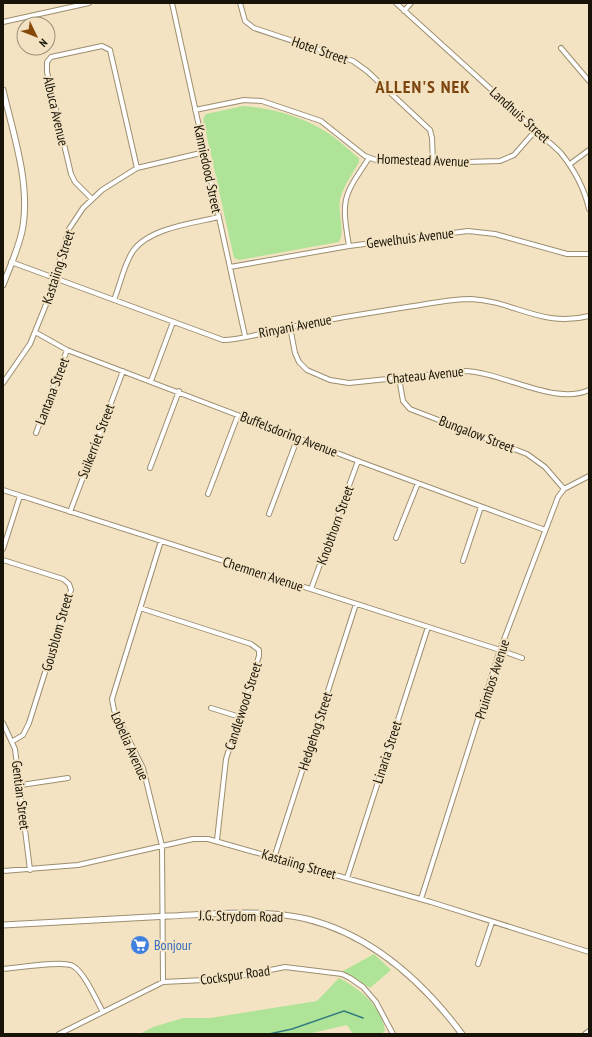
<svg xmlns="http://www.w3.org/2000/svg" width="592" height="1037" font-family="'PT Sans Narrow',sans-serif">
<rect width="100%" height="100%" fill="#f3e3c2"/>
<!-- green -->
<path fill="#afe397" d="M243,106C271,108 304,117 328,133C339,140 349,150 359,158V162C353,173 345,184 341,196C336,210 346,229 339,242L239,260L234,258L203,119L206,114Z
M374,954L391,970L370,988L343,971Z
M339,978C360,989 382,1006 385,1031L381,1034H353L347,1025L308,1034H140L153,1027L183,1018H210L317,1001Z"/>
<g fill="none" stroke-linecap="round" stroke-linejoin="round">
<!-- stream -->
<path stroke="#357d81" stroke-width="1.5" d="M269,1034L292,1029L344,1011L363,1018"/>
<!-- minor casing -->
<g stroke="#9c8e70" stroke-width="6">
<path id="minor" d="M172,3L245,336
M240,3L245,21L254,28L353,61L367,71L430,130L432,138L433,163
M396,3L560,152C574,169 584,187 589,209
M404,11L411,3
M3,22L89,3
M561,48L589,81
M195,110L244,100L262,101L321,121L365,156L376,160L433,163L500,161L514,155L536,130
M570,164L589,150
M91,198L75,182L71,174L47,72V62L51,57L102,46L110,50L137,168
M349,246C341,198 343,197 369,158
M11,262L223,340C241,340 267,332 285,328C326,320 367,313 407,307C428,304 450,299 471,299C514,301 542,328 589,316
M230,267L349,246L468,231L495,234L567,254H589
M114,300C120,285 124,264 133,251C149,228 194,223 219,217
M290,327L295,353L299,362L307,370L330,380L349,383L464,371C503,372 554,406 589,390
M35,332L67,350L358,461L545,530
M399,378L403,401L410,409L527,454L545,467L564,489
M151,381L173,322
M3,383L30,344L47,302L69,229L83,208L102,190L137,168L205,152
M36,433L67,350
M150,468L179,391
M3,490L500,650L522,658
M208,494L238,415
M70,512L123,371
M269,514L298,437
M396,538L418,483
M161,541L112,699L114,710L143,768L162,846L163,982
M3,549L20,496
M3,560L63,579L69,584L71,590L29,723L23,735L13,741
M463,561L481,507
M311,589L358,461
M140,608L251,644L259,650V656L226,759L217,840
M211,708L240,717
M3,723L15,749L30,870
M21,785L68,778
M274,858L356,604
M3,871L78,865L193,839H208L431,902L589,952
M347,878L428,627
M421,899L500,650L558,497L564,489L589,476
M478,964L492,922
M3,969C16,968 64,960 73,966C85,973 96,1000 103,1012
M59,1034L163,982L225,979L285,967L342,974L350,978L363,987L376,1002L393,1034
M585,1034L589,1031"/>
</g>
<!-- tertiary casing -->
<g stroke="#9c8e70" stroke-width="7">
<path id="tertiary" d="M3,90C13,133 30,182 23,226C20,246 10,266 3,285
M3,925C58,922 114,919 169,916C214,914 262,909 307,919C371,935 423,982 462,1034"/>
</g>
<!-- minor -->
<use href="#minor" stroke="#fff" stroke-width="4"/>
<!-- tertiary -->
<use href="#tertiary" stroke="#fff" stroke-width="5"/>
</g>
<!-- icons -->
<defs>
<g id="supermarket-disc" transform="scale(1)"><circle r="9.5" fill="#3f7fe0" stroke="#f3e3c2"/><path d="M-6-5.5h2.5l.6 2H6L4.5 2H-2.5L-4.4-4H-6ZM-1.5 3.2a1.3 1.3 0 1 0 .1 0ZM3 3.2a1.3 1.3 0 1 0 .1 0Z" fill="#fff"/></g>
</defs>
<g fill-rule="evenodd">
<use href="#supermarket-disc" x="140" y="945"/>
</g>
<g text-anchor="middle" dominant-baseline="central" stroke-width="4" stroke-linejoin="round" paint-order="stroke">
<!-- street labels -->
<g font-size="14" fill="#181307" stroke="#f3e3c2">
<text transform="translate(320 50) rotate(19)">Hotel Street</text>
<text transform="translate(56 111) rotate(77)">Albuca Avenue</text>
<text transform="translate(520 115) rotate(42)">Landhuis Street</text>
<text transform="translate(423 160) rotate(2)">Homestead Avenue</text>
<text transform="translate(208 169) rotate(78)">Kanniedood Street</text>
<text transform="translate(410 238) rotate(-7)">Gewelhuis Avenue</text>
<text transform="translate(58 267) rotate(-72)">Kastaiing Street</text>
<text transform="translate(295 326) rotate(-11)">Rinyani Avenue</text>
<text transform="translate(425 375) rotate(-6)">Chateau Avenue</text>
<text transform="translate(52 391) rotate(-69)">Lantana Street</text>
<text transform="translate(289 434) rotate(21)">Buffelsdoring Avenue</text>
<text transform="translate(477 434) rotate(21)">Bungalow Street</text>
<text transform="translate(96 441) rotate(-69)">Suikerriet Street</text>
<text transform="translate(335 525) rotate(-70)">Knobthorn Street</text>
<text transform="translate(263 574) rotate(18)">Chemnen Avenue</text>
<text transform="translate(57 632) rotate(-74)">Gousblom Street</text>
<text transform="translate(492 679) rotate(-72)">Pruimbos Avenue</text>
<text transform="translate(243 706) rotate(-72)">Candlewood Street</text>
<text transform="translate(315 731) rotate(-72)">Hedgehog Street</text>
<text transform="translate(130 746) rotate(66)">Lobelia Avenue</text>
<text transform="translate(387 752) rotate(-72)">Linaria Street</text>
<text transform="translate(21 795) rotate(83)">Gentian Street</text>
<text transform="translate(299 864) rotate(16)">Kastaiing Street</text>
<text transform="translate(241 916) rotate(1)">J.G. Strydom Road</text>
<text transform="translate(235 975) rotate(-8)">Cockspur Road</text>
</g>
<!-- shop labels -->
<g font-size="14" fill="#366cbe" stroke="#f3e3c2" text-anchor="start">
<text x="154" y="945">Bonjour</text>
</g>
<!-- district labels -->
<g font-size="18" font-weight="bold" letter-spacing="1" fill="#7d450f" stroke="#f3e3c2">
<text x="423" y="86">ALLEN'S NEK</text>
</g>
</g>
<!-- border -->
<rect width="592" height="1037" fill="none" stroke="#181307" stroke-width="8"/>
<!-- north arrow -->
<g transform="translate(36 36) rotate(133)"><circle r="19" fill="#f3e3c2" stroke="#9b9077"/>
<path d="M0-3L7 15L0 10L-7 15Z" fill="#87490a"/>
<text y="-6" font-size="11" font-weight="bold" text-anchor="middle" fill="#181307">N</text>
</g>
</svg>
